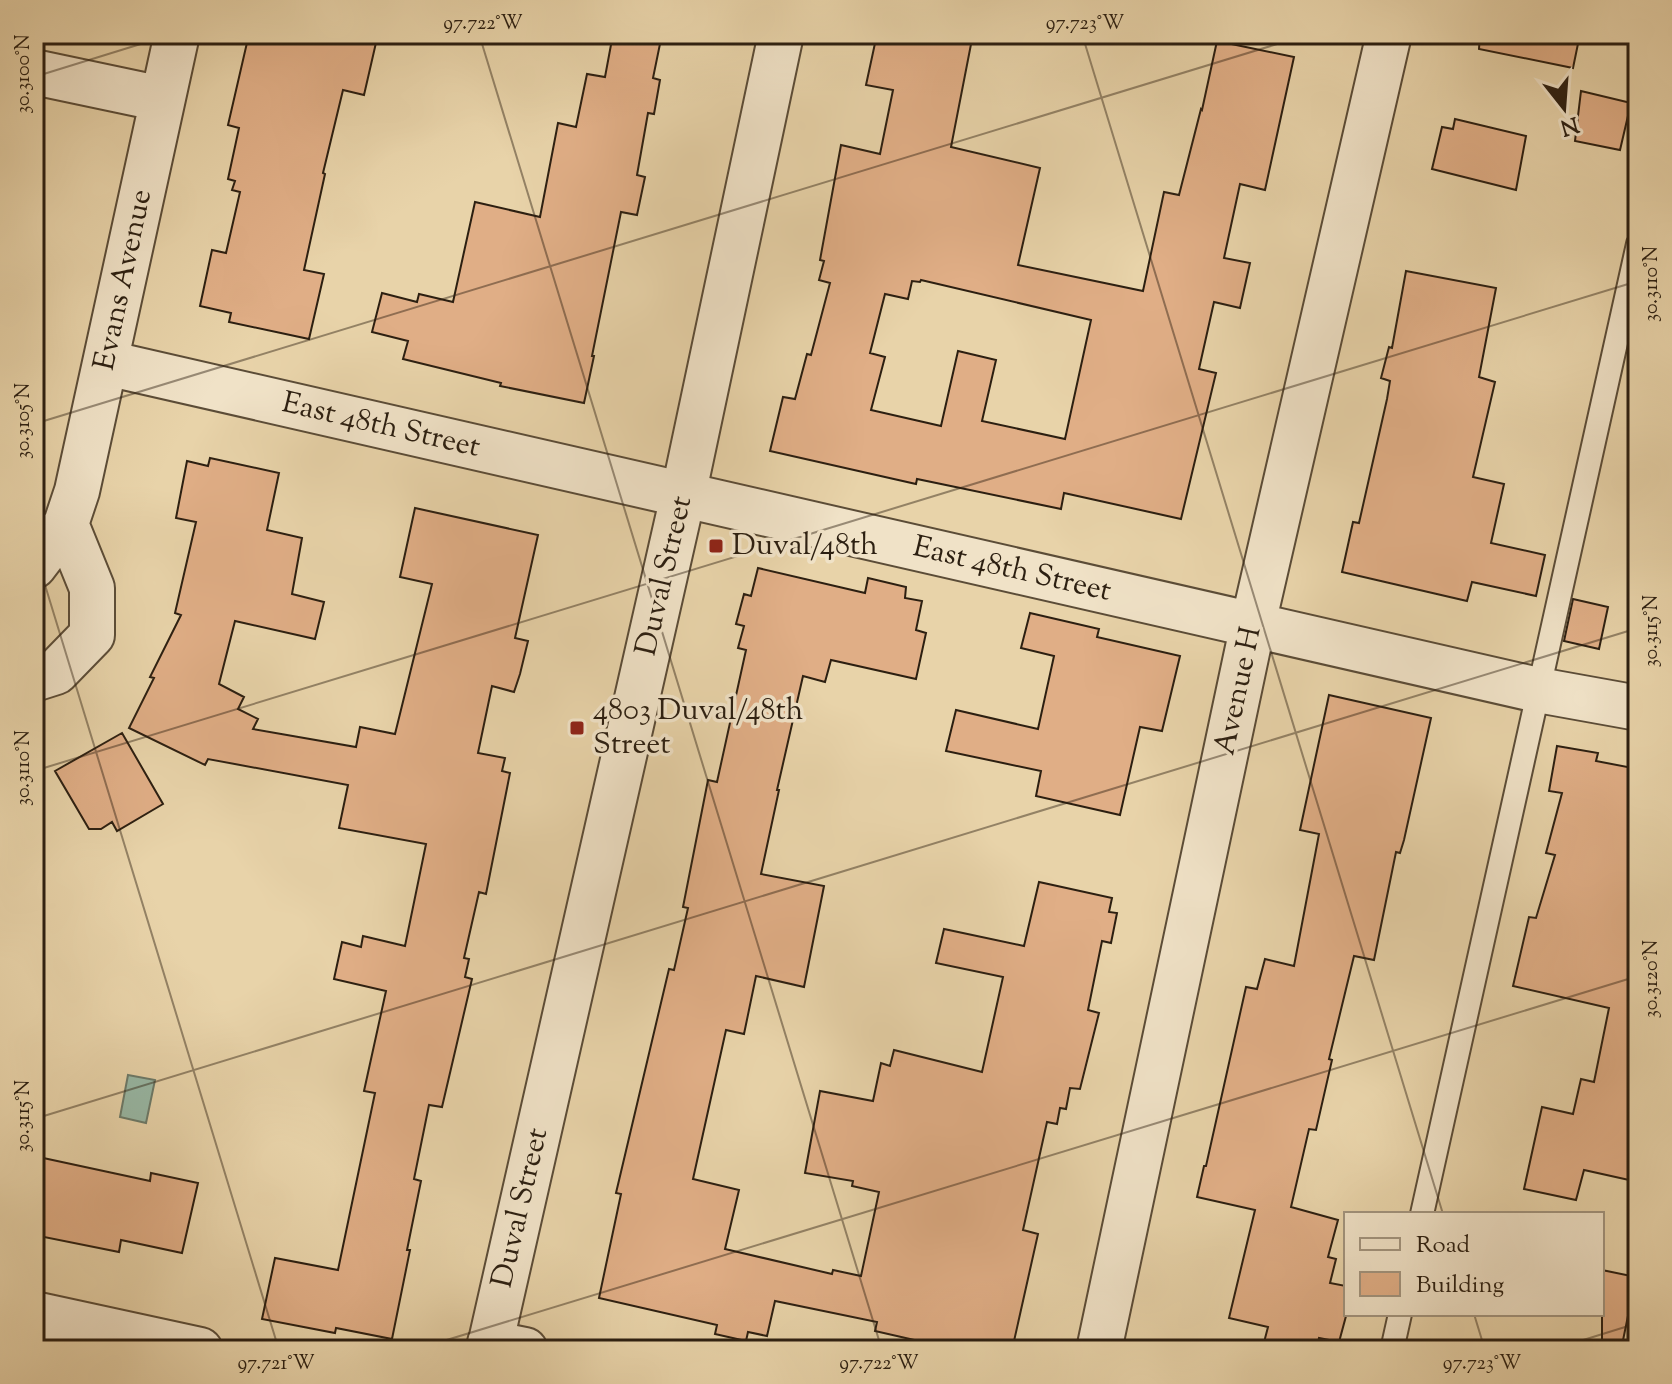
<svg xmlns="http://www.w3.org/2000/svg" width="1672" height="1384" font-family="'Sorts Mill Goudy',serif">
<rect width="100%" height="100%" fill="#e8d3a9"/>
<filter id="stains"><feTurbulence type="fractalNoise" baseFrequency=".0025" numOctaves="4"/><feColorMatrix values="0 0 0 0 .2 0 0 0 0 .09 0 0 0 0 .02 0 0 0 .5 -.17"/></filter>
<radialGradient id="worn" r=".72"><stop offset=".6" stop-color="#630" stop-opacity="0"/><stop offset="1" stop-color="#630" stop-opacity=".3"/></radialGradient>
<!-- water -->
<path fill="#98b8a5" stroke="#6d7b6a" stroke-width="2" d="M128,1075L155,1080L146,1123L120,1117Z"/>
<!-- building -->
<path fill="#e0ae86" stroke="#2c1f11" stroke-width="2" fill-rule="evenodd" d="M249,34H378L364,95L343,90L323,173L325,174L304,270L324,274L309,339L229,322L231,313L200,306L212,250L226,253L240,192L232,190L235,181L228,179L239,128L228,125Z
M613,34H638L661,39L653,78L660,80L654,114L648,113L637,175L645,177L637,215L621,212L592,356H594L584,403L500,386L501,383L403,359L408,341L372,332L382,293L417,302L419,294L453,302L475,202L540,217L558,123L576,127L587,74L605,77Z
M877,34H973L951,147L1040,168L1018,265L1143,291L1164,192L1179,195L1201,109L1202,110L1217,41L1294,57L1265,190L1240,184L1224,258L1250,263L1240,308L1214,302L1199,369L1216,373L1181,519L1064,493L1061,509L917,479L916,484L770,451L783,397L795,399L807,354L811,355L830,283L819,280L824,261L820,260L841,145L880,154L893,90L866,85ZM921,280L1091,320L1065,439L982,421L996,360L958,351L941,426L871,410L885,357L870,353L885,294L908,299L912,281L920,282Z
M1480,34H1580L1573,68L1479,49Z
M1581,91L1631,103L1620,150L1575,141Z
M1455,119L1526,136L1516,190L1432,169L1442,127L1453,129Z
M1406,271L1496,288L1479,377L1495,382L1473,477L1504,484L1491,543L1545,555L1536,596L1472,582L1467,601L1342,572L1353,522L1359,523L1387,399L1390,381L1381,378L1389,347L1392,348Z
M210,458L279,473L267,530L302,538L292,594L324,602L315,639L235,621L219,684L244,697L238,709L258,719L253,729L356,747L360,727L395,734L432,584L400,577L415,508L538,535L515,638L528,641L520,674L514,692L492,686L478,753L505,758L502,771L510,773L486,894L479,892L464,958L469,959L465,977L472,979L442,1107L429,1105L414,1179L421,1181L407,1250H410L392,1339L336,1328L335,1333L262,1319L275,1258L338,1270L375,1093L364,1091L386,991L334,979L342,942L361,947L363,936L405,946L426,844L339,828L348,785L208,759L205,765L129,728L154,678L150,677L181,615L175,613L196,522L176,518L187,461L208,466Z
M758,568L865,593L868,578L906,587L905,598L922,601L916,630L926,633L916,679L831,660L825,682L803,676L777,790H779L761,874L824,886L804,987L756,976L744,1034L726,1030L693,1179L739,1190L725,1249L832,1274L833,1270L861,1276L879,1192L852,1186L853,1181L805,1173L820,1091L873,1101L881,1063L890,1066L894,1050L982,1072L1003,977L936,963L944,929L1024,946L1039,882L1112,898L1109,912L1117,913L1111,943L1102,941L1088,1010L1099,1013L1080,1089L1070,1088L1066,1109L1060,1108L1057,1124L1047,1122L1023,1230L1038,1234L1012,1350H958L875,1331L877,1322L775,1301L767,1336L748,1332L746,1341L715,1334L717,1325L599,1298L621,1194L616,1193L669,969L674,970L688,908L683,907L708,780L717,782L746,650L738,648L744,626L736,624L744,594L751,596Z
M1573,599L1608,607L1599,649L1564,641Z
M1030,613L1099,629L1097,637L1180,656L1162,731L1140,727L1120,815L1036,796L1041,771L946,751L956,710L1038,729L1054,656L1021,648Z
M1329,695L1431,718L1404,840L1400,853L1396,852L1374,960L1354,956L1329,1059L1332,1060L1316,1130L1309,1129L1291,1207L1338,1220L1328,1257L1336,1259L1330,1283L1346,1286V1316L1339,1342L1319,1338L1316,1350H1262L1268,1327L1229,1318L1255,1210L1197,1197L1204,1166H1206L1246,987L1257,989L1265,959L1294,966L1319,834L1300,830Z
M122,733L163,804L117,831L112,822L101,829H89L55,771Z
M1557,746L1598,753L1596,761L1638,769V1182L1584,1170L1576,1200L1524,1189L1542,1107L1573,1114L1581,1079L1594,1082L1609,1008L1513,986L1529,917L1536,918L1555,855L1546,853L1562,793L1549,791Z
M34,1156L150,1181L151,1173L198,1183L182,1253L121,1240L119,1252L34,1235Z
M1602,1270L1636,1277L1621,1350H1602Z"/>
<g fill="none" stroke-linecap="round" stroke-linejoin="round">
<!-- service casing -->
<g stroke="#5b4c37" stroke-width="26">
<path id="service" d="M1422,1214L1638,244
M1392,1350L1400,1314"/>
</g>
<!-- minor casing -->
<g stroke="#5b4c37" stroke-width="48">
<path id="minor" d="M34,72L162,99
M107,363L1538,690L1638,708
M34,566L66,524L77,491L177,34
M34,679L56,672L92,635V588L66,524
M34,1314L200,1350
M490,1343L525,1350
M1099,1350L1253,624L1389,34"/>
</g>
<!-- tertiary casing -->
<g stroke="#5b4c37" stroke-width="48">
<path id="tertiary" d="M489,1350L683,496L781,34"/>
</g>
<!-- service -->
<use href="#service" stroke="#f0e2c7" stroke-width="22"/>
<!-- minor -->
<use href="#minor" stroke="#f0e2c7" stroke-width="44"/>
<!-- tertiary -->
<use href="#tertiary" stroke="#f0e2c7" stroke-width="44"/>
</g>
<!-- ticks -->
<path fill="none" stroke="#2c1f11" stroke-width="2" stroke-opacity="0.45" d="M479,34L882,1350M1082,34L1443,1214M34,77L173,34M34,424L1310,34M34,549L279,1350M34,771L1638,281M34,1119L1638,628M1474,1314L1485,1350M414,1350L1638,976M1551,1350L1638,1323"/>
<!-- markers -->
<g fill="#8f2418" stroke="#f0e2c7" stroke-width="3">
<rect x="708" y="538" width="16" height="16" rx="4"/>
<rect x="569" y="720" width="16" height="16" rx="4"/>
</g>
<g text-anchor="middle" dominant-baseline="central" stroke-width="7" stroke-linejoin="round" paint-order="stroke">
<!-- street labels -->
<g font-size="30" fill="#2c1f11" stroke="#f0e2c7">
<text transform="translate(124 280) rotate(-78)">Evans Avenue</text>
<text transform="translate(381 426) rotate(13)">East 48th Street</text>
<text transform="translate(1012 570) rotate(13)">East 48th Street</text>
<text transform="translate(665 576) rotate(-77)">Duval Street</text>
<text transform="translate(1239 691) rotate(-78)">Avenue H</text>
<text transform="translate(521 1208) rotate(-77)">Duval Street</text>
</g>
<!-- poi labels -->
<g font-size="30" fill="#2c1f11" stroke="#f0e2c7" text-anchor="start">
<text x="732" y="546">Duval/48th</text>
<text x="593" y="711">4803 Duval/48th<tspan x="593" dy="34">Street</tspan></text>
</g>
</g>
<!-- margin -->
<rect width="1672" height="1384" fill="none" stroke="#e8d3a9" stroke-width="88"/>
<!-- legend -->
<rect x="1344" y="1212" width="260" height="104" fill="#f0e2c7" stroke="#a2947e" stroke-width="2"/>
<rect x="1360" y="1238" width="40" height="12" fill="#f0e2c7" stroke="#a2947e" stroke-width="2"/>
<text x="1416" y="1252" font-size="24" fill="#2c1f11">Road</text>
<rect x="1360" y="1272" width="40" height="24" fill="#e0ae86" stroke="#a2947e" stroke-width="2"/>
<text x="1416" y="1292" font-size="24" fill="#2c1f11">Building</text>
<!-- north arrow -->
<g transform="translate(1564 108) rotate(163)" stroke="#f0e2c7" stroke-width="6" paint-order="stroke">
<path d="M0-6L14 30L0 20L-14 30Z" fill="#2c1f11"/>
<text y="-12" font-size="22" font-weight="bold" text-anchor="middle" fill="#2c1f11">N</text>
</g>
<rect x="44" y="44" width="1584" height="1296" fill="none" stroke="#2c1f11" stroke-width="3"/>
<g font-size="20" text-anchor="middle" fill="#2c1f11">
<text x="483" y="29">97.722°W</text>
<text x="1085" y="29">97.723°W</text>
<text transform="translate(22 74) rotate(-90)" y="7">30.3100°N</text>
<text transform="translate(1650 284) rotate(-90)" y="7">30.3110°N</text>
<text transform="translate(22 421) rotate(-90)" y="7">30.3105°N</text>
<text transform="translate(1650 631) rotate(-90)" y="7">30.3115°N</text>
<text transform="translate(22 768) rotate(-90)" y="7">30.3110°N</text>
<text transform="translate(1650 979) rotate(-90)" y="7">30.3120°N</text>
<text transform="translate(22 1116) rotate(-90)" y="7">30.3115°N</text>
<text x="276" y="1369">97.721°W</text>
<text x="879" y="1369">97.722°W</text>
<text x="1482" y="1369">97.723°W</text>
</g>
<rect width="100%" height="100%" filter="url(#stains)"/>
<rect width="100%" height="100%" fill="url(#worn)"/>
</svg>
